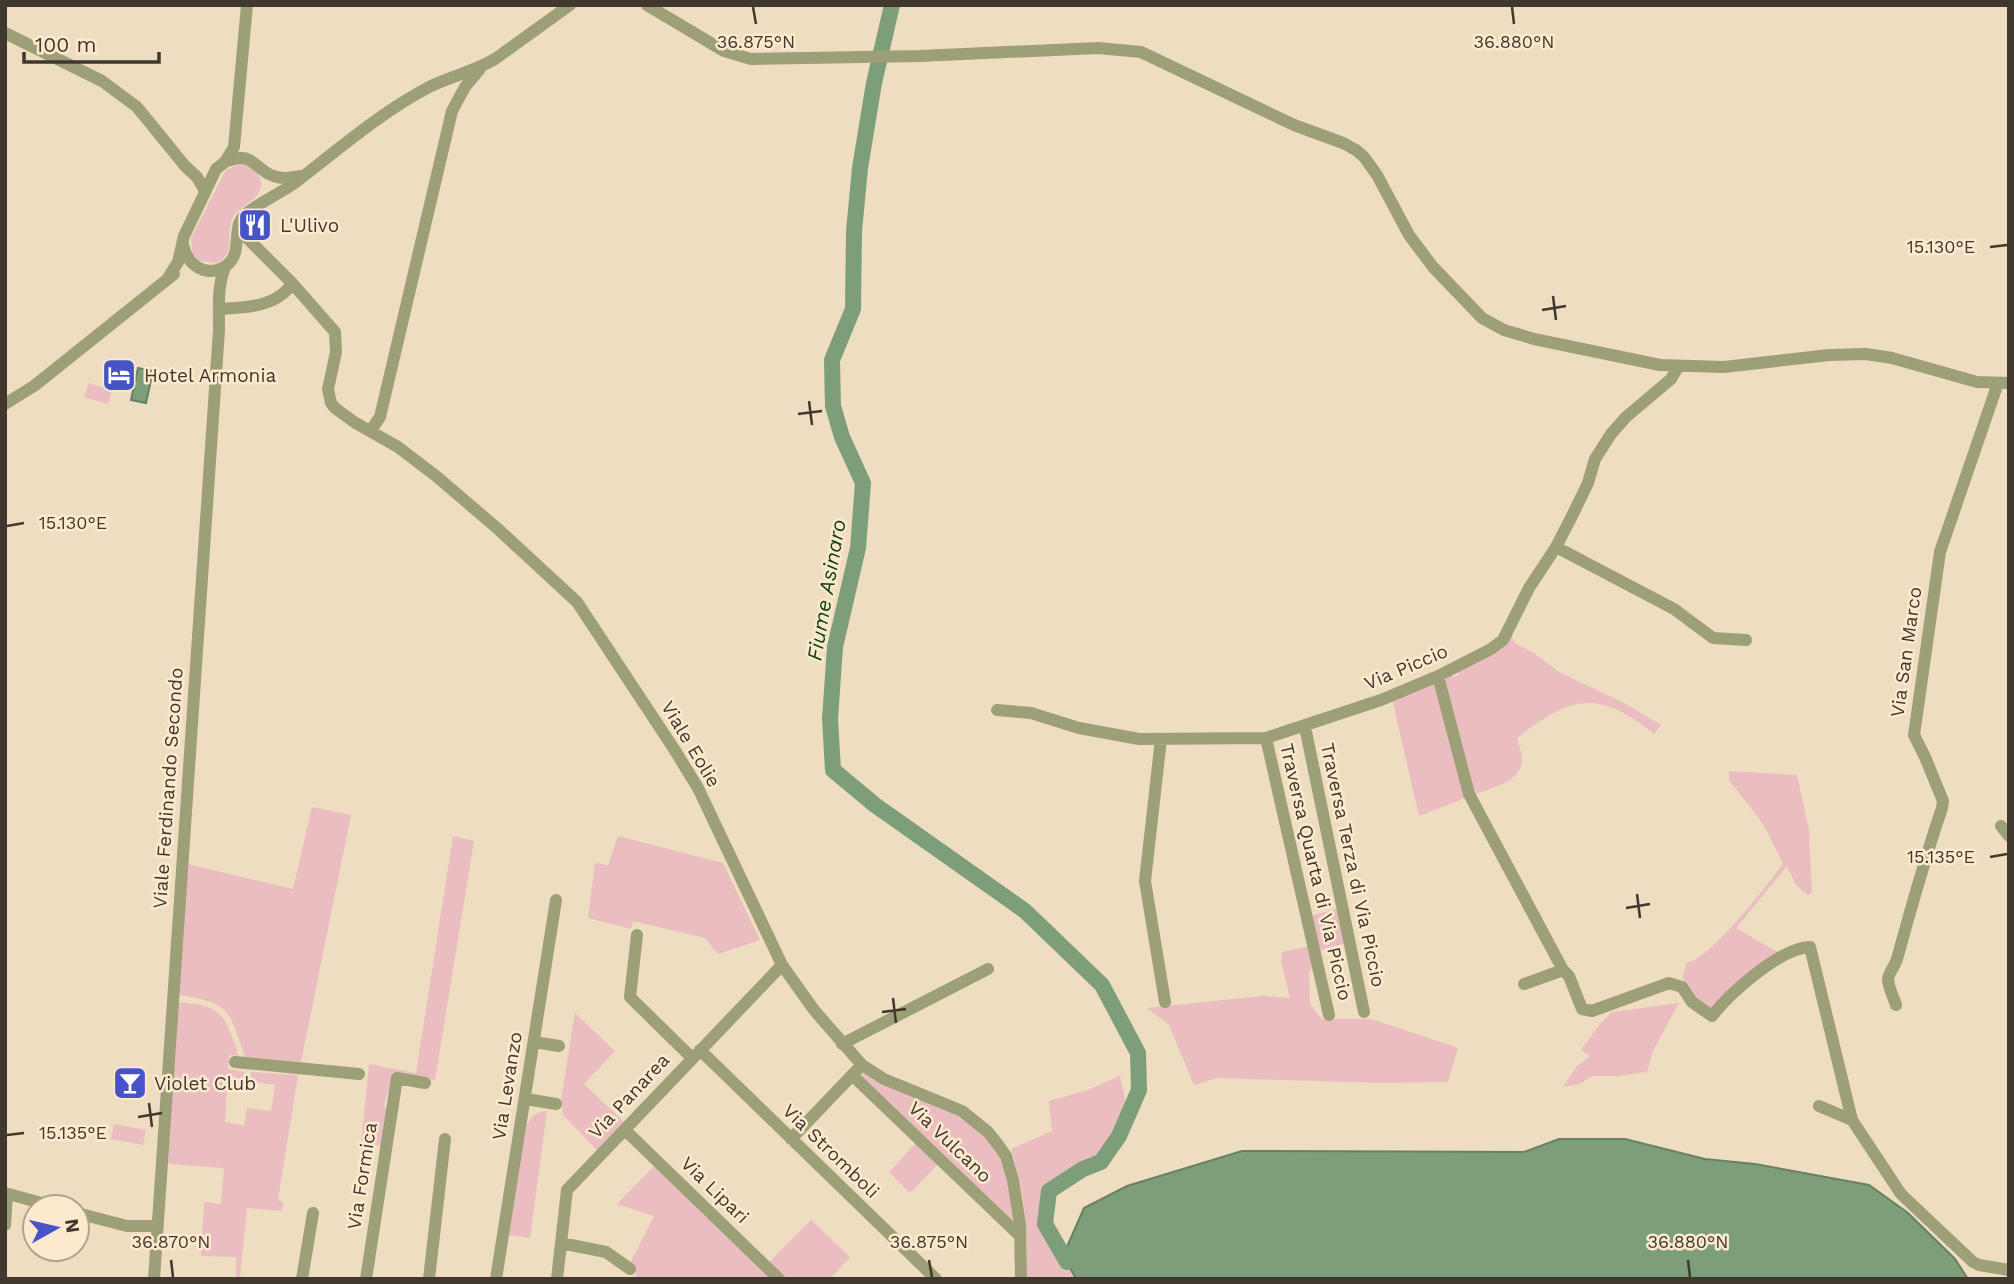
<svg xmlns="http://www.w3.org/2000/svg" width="2014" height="1284" font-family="'Work Sans',sans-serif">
<rect width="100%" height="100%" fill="#efddc1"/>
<!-- green -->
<path fill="#eabdc1" d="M242,163C251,167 259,171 261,182C263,201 239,204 232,219C225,236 237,252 217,263L200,261L192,253L191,238L226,170Z
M89,383L112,391L108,404L84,397Z
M1512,637L1515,643L1534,653L1559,672L1624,703L1661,725L1654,734C1599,689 1571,695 1517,738C1519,744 1522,754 1522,761C1520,783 1489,789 1472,795L1443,684L1446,675L1450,672L1453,677L1459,675L1457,669Z
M1433,682L1468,797L1419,816L1392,699Z
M1729,771L1797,775L1809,830L1812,892L1808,895L1795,884L1787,866L1736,928L1781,954L1710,1012C1701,1005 1681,988 1683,974C1684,971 1686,967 1686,963C1709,961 1769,884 1783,863L1763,824L1729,780Z
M312,807L351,815L301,1062L245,1057C229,1010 230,1002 178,995L187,864L293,889Z
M453,836L474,841L435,1080L395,1075L391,1082L384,1105L388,1114L383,1146L361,1144L369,1064L416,1073Z
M618,836L723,863L760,940L718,954L705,938L633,921L631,929L588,918L595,863L608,865Z
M1340,908L1347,943L1317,951L1310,916Z
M1311,946L1313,966L1309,973L1310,1004L1322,1019H1371L1458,1048L1448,1082L1379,1083L1218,1078L1194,1085L1169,1025L1147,1008L1262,996L1290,998L1281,961L1282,952Z
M177,1002C224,1006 224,1014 239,1056L229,1055L228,1069L245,1072V1085H241L240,1090L227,1089L225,1122L244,1125L247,1108L271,1111L275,1085L251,1081V1072L298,1075L278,1200L283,1202L282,1211L247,1208L240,1277H236V1257L201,1256L204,1202L221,1204L224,1168L168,1164Z
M1679,1003L1652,1053L1647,1072L1618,1076H1592L1580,1084L1563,1087L1576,1067L1590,1056L1581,1050L1599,1025L1612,1012Z
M575,1013L615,1051L584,1084L625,1123L598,1151L563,1115L561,1100Z
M865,1073C912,1093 975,1108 1000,1157C1011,1177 1011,1202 1014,1225L863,1081L861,1075Z
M1120,1076L1130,1122L1117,1150L1099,1169L1068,1183L1052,1199L1050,1213L1052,1228L1066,1249L1067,1262L1076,1279H1026C1029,1232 1025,1193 1011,1149L1052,1131L1049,1101L1088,1090Z
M547,1111L530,1238L507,1235L522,1135C528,1122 532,1112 547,1111Z
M114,1124L146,1130L143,1145L111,1139Z
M917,1142L939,1163L910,1193L889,1172Z
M655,1165L774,1279H639L636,1276L634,1265L630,1263L654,1216L617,1204Z
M811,1220L850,1257L830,1279H786L769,1262Z"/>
<!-- water -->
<path fill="#7c9f79" stroke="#6a8062" stroke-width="2" d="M138,368L153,371L146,403L131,400Z
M1559,1139H1625L1705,1159L1755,1164L1869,1185L1908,1213L1955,1259L1968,1279H1076L1067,1262L1066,1249L1084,1208L1127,1186L1242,1151L1524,1152Z"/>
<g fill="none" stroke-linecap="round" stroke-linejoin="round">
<!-- river -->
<path stroke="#7c9f79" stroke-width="16" d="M892,5L874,83L860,168L854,231L853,309L832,360L833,406L842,437L863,483L858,548L835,647L830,719L833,770L875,805L1025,911L1102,985L1138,1053L1139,1090L1119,1136L1101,1162L1083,1169L1049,1191L1045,1224L1067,1262"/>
<!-- minor -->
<path stroke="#9da076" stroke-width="12" d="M647,5L724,51L751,59L920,56L1098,48L1141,52L1294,125L1343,143L1356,150L1364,157L1377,175L1409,235L1433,267L1482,318L1504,330L1534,339L1660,365L1724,367L1829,355L1866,354L1892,358L1977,382L2009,383
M5,33L102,81L137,107L185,166L197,177L205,191
M225,162C249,152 250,162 267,173C278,180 290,178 302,176
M239,223L247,238L292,283L335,332L336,352L328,389L331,403L335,408L354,422L398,447L436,476L498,529L577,602L674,749L698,788L782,965L814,1010L862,1065L884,1079L962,1111L988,1132L999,1146L1006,1156L1013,1180L1020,1224L1021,1279
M183,245C187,264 204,277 222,268C247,256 228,227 247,213C262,201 281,193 296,182C340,148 381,112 431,86C452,76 475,71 495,59L570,5
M168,278L178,262L184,236L208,186L216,169L225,162L234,147L247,5
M219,309C244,308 278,307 292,283
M5,404L34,386L174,274
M371,430L380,417L452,111L465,87L480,69
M1556,547L1674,609L1713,638L1746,640
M1438,676L1469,794L1563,970L1524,984
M997,710L1031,713L1079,728L1139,739L1266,738L1381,700L1438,676L1491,649L1503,640L1529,588L1556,547L1572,516L1588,483L1595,459L1611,434L1626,417L1671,379L1678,367
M1305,727L1364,1012
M1266,738L1329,1015
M1161,739L1145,881L1165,1002
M2001,826L2009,836
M637,935L630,997L692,1058
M1563,970L1569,976L1582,1009L1592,1011L1669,983L1682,987L1692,1002L1712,1016C1730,993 1780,948 1810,947L1852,1120L1901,1194L1973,1262L1979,1265L2009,1270
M1896,1005C1894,998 1888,987 1888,979C1889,972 1895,966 1897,959C1911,908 1925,858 1942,808L1943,801L1925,757L1914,735L1940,552L1998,383
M534,1042L559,1046
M842,1044L988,969
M700,1050L936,1279
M235,1062L359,1074
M852,1075L1020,1236
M526,1099L556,1104
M1819,1106L1852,1120
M625,1130L779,1279
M791,1139L857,1070
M5,1193L56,1207
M77,1213L127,1226H158
M5,1225L7,1194
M561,1243L606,1252L630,1269
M154,1279L219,330C219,308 217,287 225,267
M302,1279L313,1213
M366,1279L397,1078L425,1083
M429,1279L445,1139
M496,1279L556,900
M557,1279L567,1190L782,965"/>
</g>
<!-- ticks -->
<path fill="none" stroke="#40382e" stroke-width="2.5" d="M753,7L756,24M1512,7L1514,24M1990,247L2007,245M1553,296L1556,320M1542,310L1566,306M809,401L812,425M798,414L822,411M7,526L24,523M1990,857L2007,854M1637,894L1640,918M1626,908L1650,904M893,998L896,1023M882,1012L906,1009M149,1103L152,1127M138,1117L162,1113M7,1135L24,1133M171,1260L173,1277M929,1260L932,1277M1688,1260L1690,1277"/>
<!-- icons -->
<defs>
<g id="restaurant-square" transform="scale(1.75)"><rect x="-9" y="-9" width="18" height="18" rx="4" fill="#4953c8" stroke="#fdeace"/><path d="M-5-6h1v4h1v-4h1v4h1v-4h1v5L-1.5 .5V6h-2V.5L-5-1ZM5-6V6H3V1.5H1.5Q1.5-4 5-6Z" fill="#fff"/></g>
<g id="hotel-square" transform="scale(1.75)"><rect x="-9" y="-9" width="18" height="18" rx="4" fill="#4953c8" stroke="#fdeace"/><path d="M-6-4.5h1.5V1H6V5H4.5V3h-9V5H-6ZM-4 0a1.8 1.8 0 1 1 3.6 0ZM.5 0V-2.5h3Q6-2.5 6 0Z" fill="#fff"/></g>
<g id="bar-square" transform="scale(1.75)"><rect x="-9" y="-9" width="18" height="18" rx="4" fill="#4953c8" stroke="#fdeace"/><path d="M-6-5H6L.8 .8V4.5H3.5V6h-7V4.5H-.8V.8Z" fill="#fff"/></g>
</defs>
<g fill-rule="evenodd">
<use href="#restaurant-square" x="255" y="225"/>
<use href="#hotel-square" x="119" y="375"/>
<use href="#bar-square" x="130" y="1083"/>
</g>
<g text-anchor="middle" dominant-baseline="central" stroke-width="5" stroke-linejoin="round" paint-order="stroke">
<!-- poi labels -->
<g font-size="19" fill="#40382e" stroke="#fdeace" text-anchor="start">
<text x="280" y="225">L'Ulivo</text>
<text x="144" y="375">Hotel Armonia</text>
<text x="154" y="1083">Violet Club</text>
</g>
<!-- street labels -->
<g font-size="19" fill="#40382e" stroke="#fdeace">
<text transform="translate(1906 652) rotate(-82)">Via San Marco</text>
<text transform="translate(1406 667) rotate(-23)">Via Piccio</text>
<text transform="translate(691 744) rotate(59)">Viale Eolie</text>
<text transform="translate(168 788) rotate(-86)">Viale Ferdinando Secondo</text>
<text transform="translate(1353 865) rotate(78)">Traversa Terza di Via Piccio</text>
<text transform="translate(1316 872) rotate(77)">Traversa Quarta di Via Piccio</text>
<text transform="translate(507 1086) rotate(-81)">Via Levanzo</text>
<text transform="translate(629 1096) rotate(-47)">Via Panarea</text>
<text transform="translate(950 1142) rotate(44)">Via Vulcano</text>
<text transform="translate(831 1151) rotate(44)">Via Stromboli</text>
<text transform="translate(362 1176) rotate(-81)">Via Formica</text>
<text transform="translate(715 1190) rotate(44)">Via Lipari</text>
</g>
<!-- water labels -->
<g font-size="21" font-style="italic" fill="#0e420e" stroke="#fdeace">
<text transform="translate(826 590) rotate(-80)">Fiume Asinaro</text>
</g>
</g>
<g font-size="18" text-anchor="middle" fill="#40382e" stroke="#fdeace" stroke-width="5" stroke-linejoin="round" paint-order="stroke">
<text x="756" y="48">36.875°N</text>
<text x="1514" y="48">36.880°N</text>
<text x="1941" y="253">15.130°E</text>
<text x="73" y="529">15.130°E</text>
<text x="1941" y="863">15.135°E</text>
<text x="73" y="1139">15.135°E</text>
<text x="171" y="1248">36.870°N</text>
<text x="929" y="1248">36.875°N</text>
<text x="1688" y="1248">36.880°N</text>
</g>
<!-- border -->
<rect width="2014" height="1284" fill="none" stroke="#40382e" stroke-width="14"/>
<!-- north arrow -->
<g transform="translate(56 1228) rotate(82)"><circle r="33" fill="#fdeace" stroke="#b1a38e" stroke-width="2"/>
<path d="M0-5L12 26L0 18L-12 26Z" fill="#4953c8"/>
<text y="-10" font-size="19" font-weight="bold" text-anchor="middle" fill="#40382e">N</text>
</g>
<!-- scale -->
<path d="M24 52v10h135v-10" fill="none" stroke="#40382e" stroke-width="3.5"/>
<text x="35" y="52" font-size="21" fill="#40382e" stroke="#fdeace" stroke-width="5" paint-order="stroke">100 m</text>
</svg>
